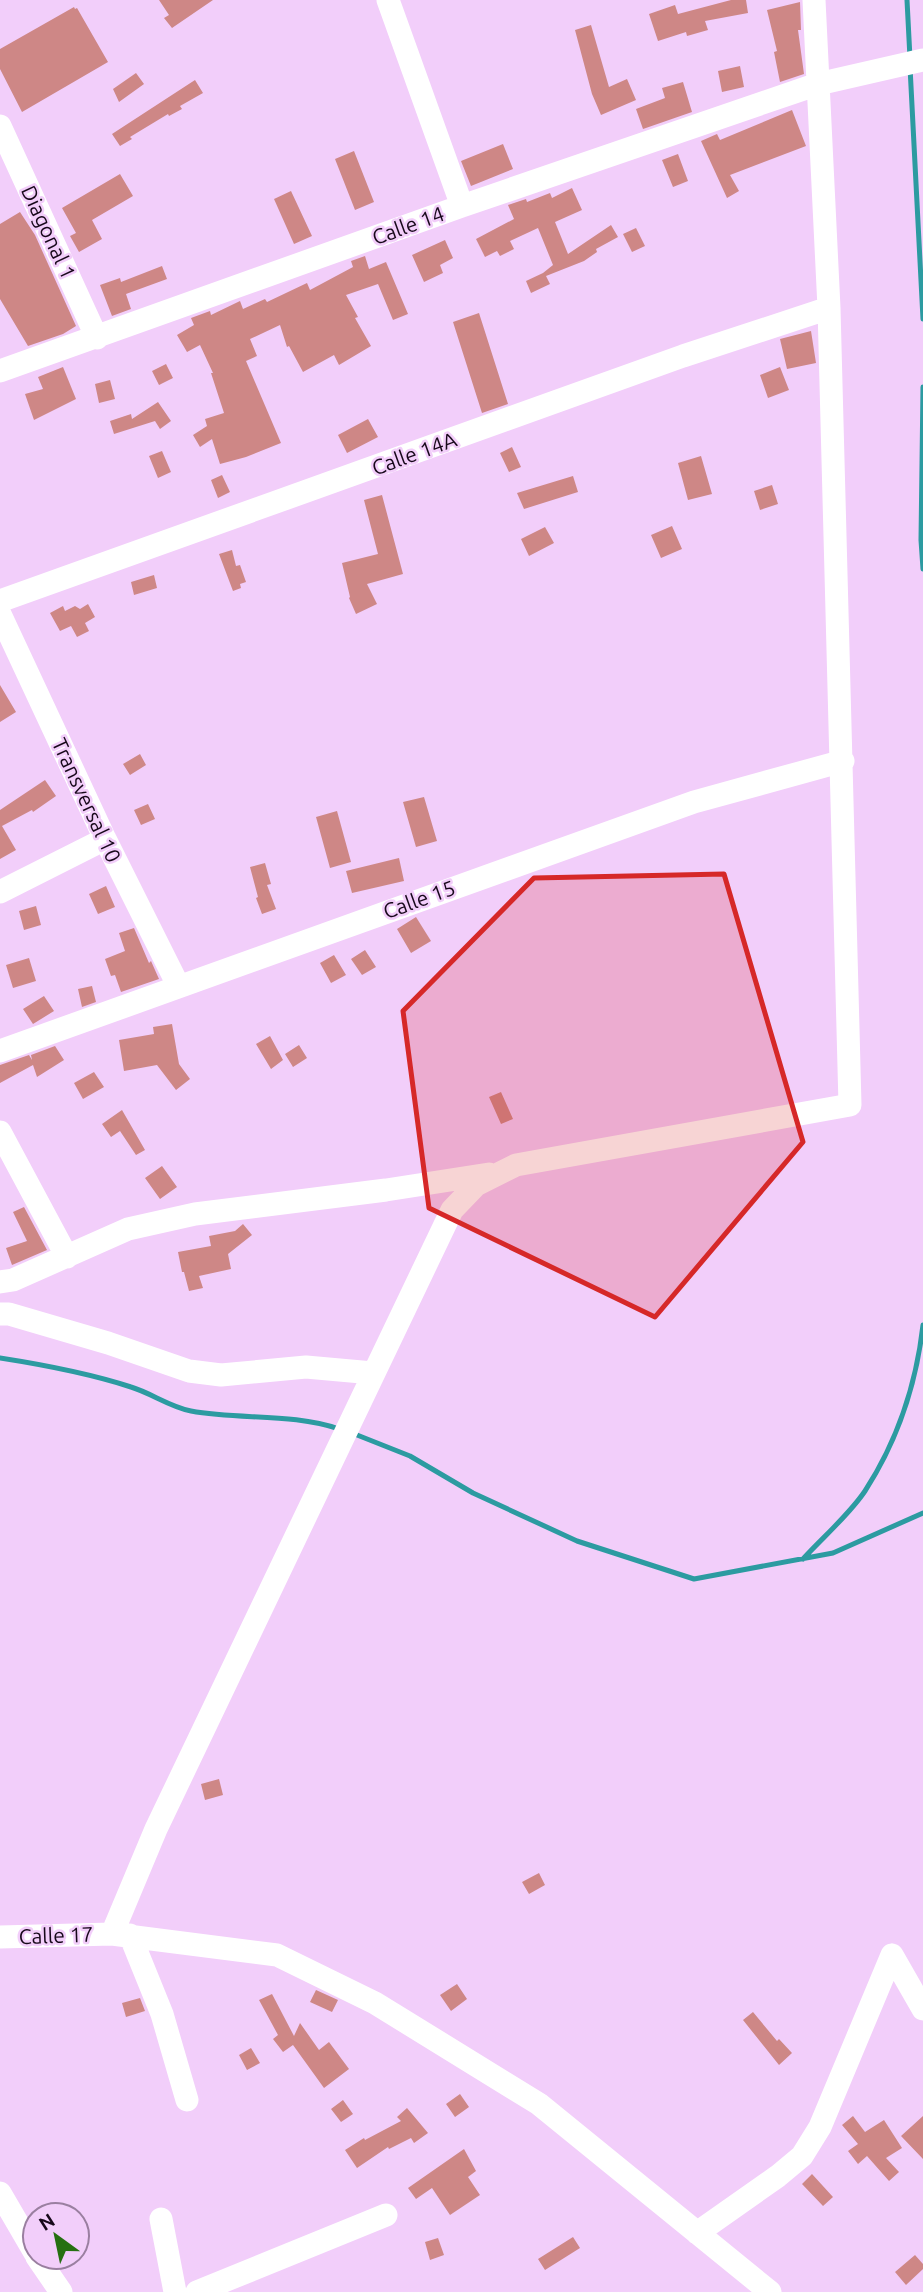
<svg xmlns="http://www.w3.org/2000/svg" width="923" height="2292" font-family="Ubuntu,sans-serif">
<rect width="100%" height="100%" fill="#f2cefa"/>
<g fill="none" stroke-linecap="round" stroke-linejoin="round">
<!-- stream -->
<path stroke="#2c9ba1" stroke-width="5" d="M907,0L910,58
M910,67L923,319
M923,387L921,540L923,569
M0,1358C45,1365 88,1373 131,1387C151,1393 170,1407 191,1411C240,1420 292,1413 339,1429
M352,1433L410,1456L473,1493L577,1541L694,1579L833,1553L923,1513
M803,1559C822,1538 849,1515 865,1491C898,1440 916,1386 923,1325"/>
</g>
<!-- building -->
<path fill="#ce8786" d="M159,0H213L172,28L164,18L169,15Z
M731,0H746L748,13L705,21L708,30L687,36L686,32L658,41L649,14L675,5L678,14Z
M800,2L801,30H798L804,74L780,82L774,52L777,51L767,10Z
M74,7L75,9L77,8L108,62L22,112L0,69V49Z
M591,25L609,87L627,79L636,100L601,115L592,94L575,30Z
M740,66L744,87L722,92L718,71Z
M136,73L144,84L119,102L113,89Z
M195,80L203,93L180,106L182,109L169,116L168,114L130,137L132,139L120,146L112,134Z
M683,82L692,112L643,129L636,109L665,98L662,88Z
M792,110L806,146L730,175L739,191L727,198L701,141L717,134L720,140Z
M503,144L513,169L471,186L461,161Z
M354,151L374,202L355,210L335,159Z
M678,154L688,181L673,187L662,160Z
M120,174L133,196L92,220L102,239L79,252L70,236L76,233L62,208Z
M572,188L582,210L555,222L568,254L611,225L618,237L596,249L597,252L584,261L546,276L550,284L531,293L526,281L543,273L553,265L538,228L510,241L514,249L500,256L497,251L485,257L476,239L514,219L508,205L526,199L527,202L550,193L552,198Z
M291,191L312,236L294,244L274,199Z
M20,212L35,235L76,326L63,334L28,346L0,299V224Z
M636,228L645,246L632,252L623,234Z
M445,240L453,258L440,265L443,273L424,282L412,255Z
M365,256L369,269L386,262L408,314L393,320L378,284L346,295L358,317L355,318L371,346L339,365L334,355L303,372L289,346L287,347L280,325L250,339L257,356L246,361L281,443L246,457L220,464L212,439L200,447L193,435L207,426L205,419L224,413L211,373H213L200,345L187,352L177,335L194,325L191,318L210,311L211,315L240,301L243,309L265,299L267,302L307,283L310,290L353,267L351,261Z
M162,266L167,279L126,294L131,309L112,316L100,285L120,278L121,282Z
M479,313L508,404L482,413L453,322Z
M811,331L816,363L787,369L780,339Z
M166,364L173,378L159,385L152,371Z
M63,367L76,399L34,420L25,394L43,389L38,377Z
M780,367L789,390L768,398L760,375Z
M110,380L115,399L99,403L95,384Z
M158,402L171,421L160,429L155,421L114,434L110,421L131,414L132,419Z
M368,419L378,437L347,453L338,435Z
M512,447L521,467L509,472L500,453Z
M162,451L171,472L158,478L149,456Z
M701,456L712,494L688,500L678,463Z
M222,475L230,492L218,498L211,480Z
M573,476L578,492L524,509L517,493Z
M772,485L778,504L760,510L754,491Z
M382,495L403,574L367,584L377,604L356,614L349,598L350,597L342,563L378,554L364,500Z
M672,526L682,549L661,558L651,535Z
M545,527L554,543L529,556L521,539Z
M232,550L236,566L240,565L246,582L240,584L241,588L233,591L219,554Z
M154,575L157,588L134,595L131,582Z
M88,604L95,617L85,623L89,631L77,637L71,626L60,631L50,613L63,606L65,611L75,606L80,609Z
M0,685L16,712L0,722Z
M140,754L146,765L130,775L123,764Z
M45,780L56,796L33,812L32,810L2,826L16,850L0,859V810Z
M424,797L437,841L416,847L403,802Z
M148,804L155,819L141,825L134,810Z
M337,811L351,862L330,868L316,817Z
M399,858L404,881L352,893L346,871Z
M265,863L271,884L267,885L276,909L262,914L256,898L258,897L250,867Z
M106,886L115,907L98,914L89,894Z
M36,906L41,925L24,930L19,911Z
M416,917L431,941L411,953L397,929Z
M134,928L149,963L151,961L159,979L121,992L115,975L111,976L105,959L125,951L119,933Z
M365,950L376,967L362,975L351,959Z
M334,955L346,975L331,983L320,963Z
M29,958L36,981L13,988L6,965Z
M92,986L96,1002L82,1007L78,989Z
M44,996L54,1011L33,1024L23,1009Z
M172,1024L179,1064L190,1079L176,1090L157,1065L124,1071L119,1040L154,1034L153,1027Z
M270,1036L283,1060L271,1069L256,1044Z
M299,1045L307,1058L293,1067L285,1054Z
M55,1046L64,1060L37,1077L33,1065L0,1083V1065L29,1055L32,1060L31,1055Z
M94,1072L104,1087L83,1099L74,1083Z
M501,1092L513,1119L501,1124L489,1097Z
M122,1110L145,1150L136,1155L120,1131L111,1137L102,1124Z
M162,1166L177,1187L160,1199L145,1178Z
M24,1207L47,1250L12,1265L6,1248L27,1241L13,1212Z
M243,1224L252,1235L228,1254L231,1269L199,1276L203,1288L189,1291L184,1272H182L178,1252L211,1246L209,1236L235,1231Z
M219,1779L223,1795L205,1800L201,1784Z
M539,1873L545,1885L529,1894L522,1882Z
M457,1984L467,1999L451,2011L440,1995Z
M316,1990L338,2000L332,2012L310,2002Z
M272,1994L294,2036L300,2023L319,2050L329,2042L349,2069L324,2088L293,2045L283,2052L273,2039L278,2035L259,2000Z
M140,1998L145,2011L126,2017L122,2003Z
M753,2012L777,2041L779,2039L792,2053L779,2065L743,2020Z
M251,2048L260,2063L247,2070L239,2055Z
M460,2094L469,2107L455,2117L446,2104Z
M343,2100L353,2114L341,2122L331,2109Z
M407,2108L428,2133L414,2143L411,2138L389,2149L388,2147L357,2168L345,2150L364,2138L365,2140L401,2121L397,2117Z
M853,2116L865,2132L884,2120L902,2148L886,2158L899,2172L889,2181L867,2156L858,2164L848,2151L858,2144L842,2125Z
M923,2116V2159L901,2136Z
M464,2149L476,2171L468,2177L480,2195L450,2215L432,2188L416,2199L408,2188Z
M812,2174L833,2197L823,2206L802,2184Z
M573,2237L580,2248L545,2270L538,2259Z
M438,2238L444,2255L430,2260L425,2242Z
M915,2255L923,2264V2269L906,2285L895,2272Z"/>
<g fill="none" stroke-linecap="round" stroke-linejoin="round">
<!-- minor -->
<path stroke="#fff" stroke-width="23" d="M388,0L462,206
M0,126L97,338
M0,371L462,206L818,84L923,60
M0,601L683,356L829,308
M0,614L105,839L178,985
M0,892L105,839
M0,1051L694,802L843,761
M0,1132L67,1257
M0,1282L13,1280L128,1229L195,1214L386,1190L489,1174
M0,1314H9L108,1343L189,1371L221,1375L306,1367L373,1373
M112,1934L156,1829L452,1210L476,1185L516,1165L850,1105L829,308L814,0
M130,1935L162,2014L187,2100
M0,1937L112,1934L277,1955L375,2003L539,2104L770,2292
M892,1955L923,2009
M0,2193L35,2253
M161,2219L175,2292
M697,2233L778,2176L802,2156L820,2127L892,1955
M37,2257L61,2292
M197,2292L386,2215"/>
</g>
<!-- marked area -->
<path fill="#d62828" fill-opacity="0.2" stroke="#d62828" stroke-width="5" stroke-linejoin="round" d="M724,874L803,1142L655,1317L429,1208L403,1011L534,878Z"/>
<g text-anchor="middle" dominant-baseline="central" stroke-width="5" stroke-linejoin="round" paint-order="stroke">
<!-- street labels -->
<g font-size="21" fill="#17081a" stroke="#f2cefa">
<text transform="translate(408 225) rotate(-20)">Calle 14</text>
<text transform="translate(49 232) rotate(65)">Diagonal 1</text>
<text transform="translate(414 453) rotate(-20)">Calle 14A</text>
<text transform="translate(87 800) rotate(65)">Transversal 10</text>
<text transform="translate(419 899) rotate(-20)">Calle 15</text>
<text transform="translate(56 1935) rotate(-2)">Calle 17</text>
</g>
</g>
<!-- north arrow -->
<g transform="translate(56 2236) rotate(327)"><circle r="33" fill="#f2cefa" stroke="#9a7fa0" stroke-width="2"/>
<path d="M0-5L12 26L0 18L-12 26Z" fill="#267011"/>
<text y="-10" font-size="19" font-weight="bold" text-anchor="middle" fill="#17081a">N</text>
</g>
</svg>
